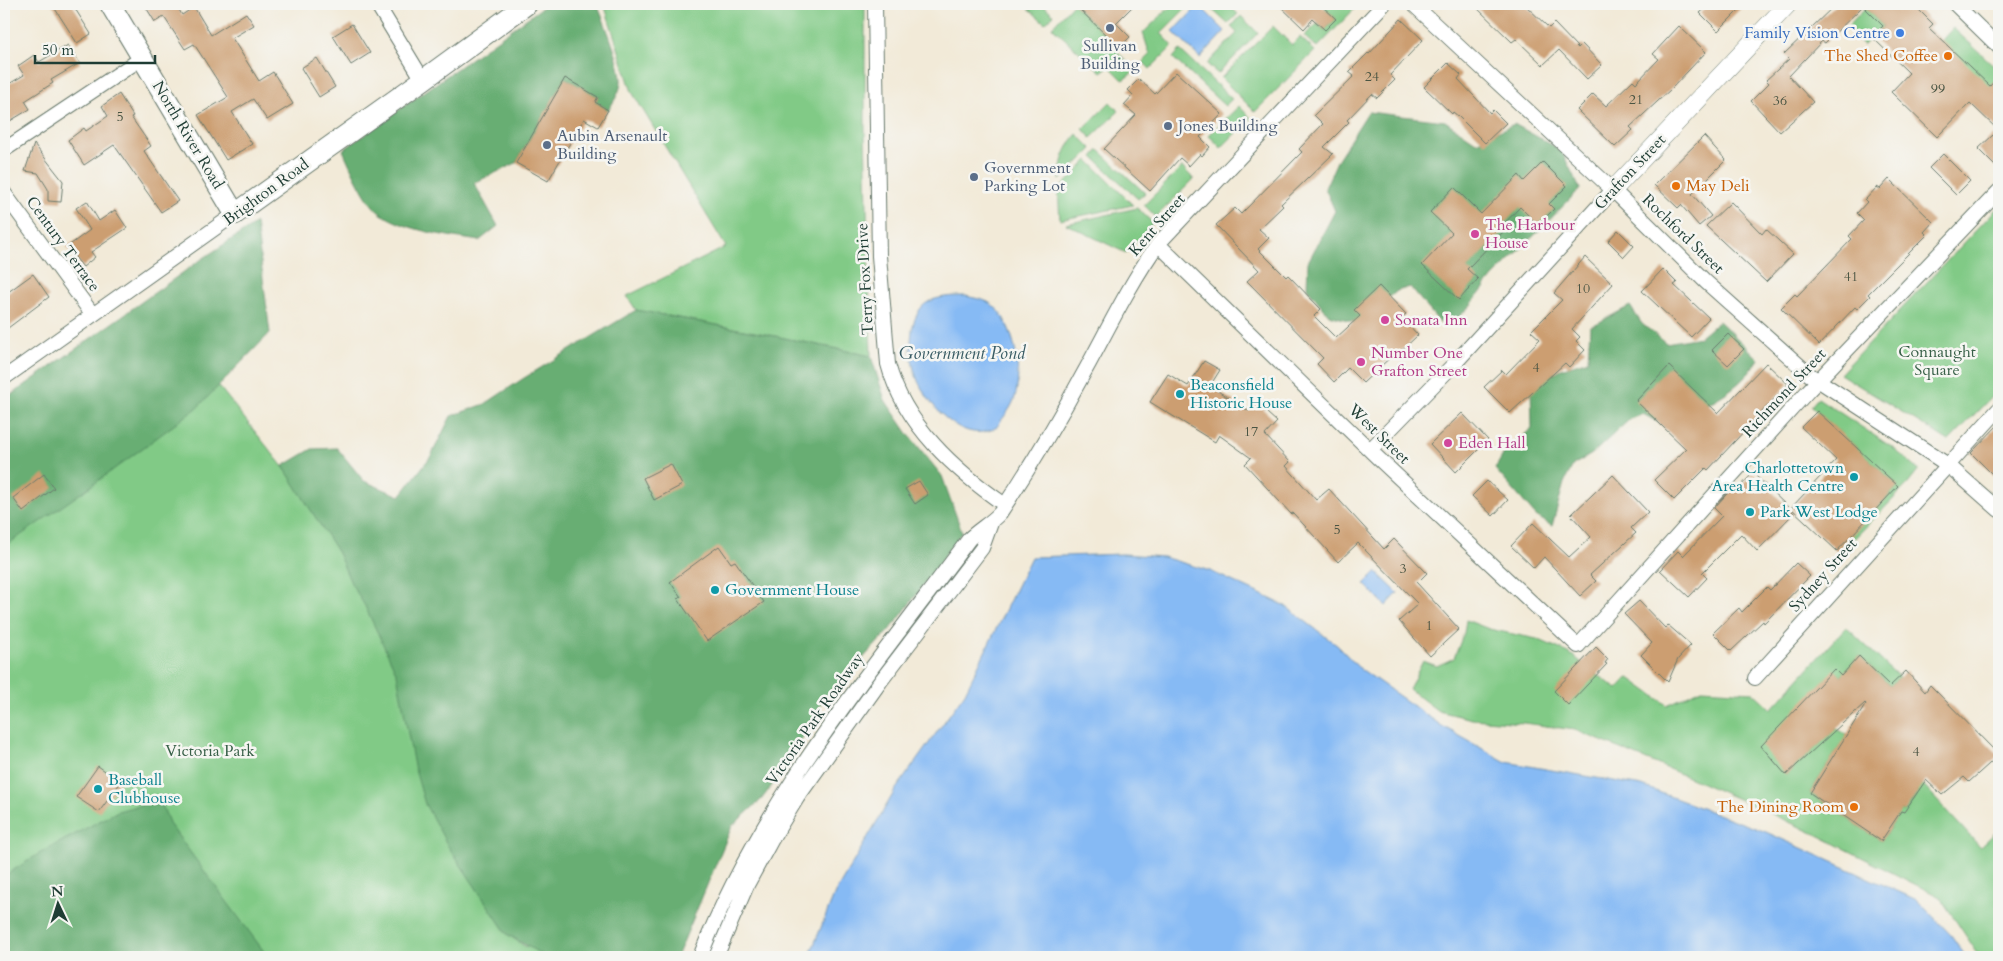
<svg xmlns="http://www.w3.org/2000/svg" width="2003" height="961" font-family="Cardo,serif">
<rect width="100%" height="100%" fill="#f6f6f2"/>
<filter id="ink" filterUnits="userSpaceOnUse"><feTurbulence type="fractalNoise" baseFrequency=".02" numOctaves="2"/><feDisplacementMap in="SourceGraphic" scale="10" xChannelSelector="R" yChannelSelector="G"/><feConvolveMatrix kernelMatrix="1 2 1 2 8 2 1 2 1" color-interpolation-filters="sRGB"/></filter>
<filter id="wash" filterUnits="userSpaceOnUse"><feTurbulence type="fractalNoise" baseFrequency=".0096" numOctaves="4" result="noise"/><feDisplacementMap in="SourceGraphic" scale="20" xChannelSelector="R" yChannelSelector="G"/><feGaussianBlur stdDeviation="1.12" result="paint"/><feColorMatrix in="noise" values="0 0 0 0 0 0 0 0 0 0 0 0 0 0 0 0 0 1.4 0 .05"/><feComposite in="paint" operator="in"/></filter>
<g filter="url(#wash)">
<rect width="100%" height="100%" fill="#f2ead8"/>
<!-- green -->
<path fill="#81ca86" stroke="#50845d" d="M604,4H865V133L871,356L765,334L636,310L627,296L726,247L632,92Z
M1023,4H1042L1054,15L1045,23Z
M1073,4L1105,34L1110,36L1107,40L1135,71L1123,80L1109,66L1101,72L1052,27Z
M1173,4H1187L1189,5L1161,33L1173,46L1150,69L1143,62L1150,55L1143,33Z
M1206,4H1228L1238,14L1228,24Z
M1328,4H1359L1317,48L1304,36L1317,24L1325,30L1336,19L1325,8Z
M1865,8L1883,26L1864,45L1846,28Z
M1241,16L1258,33L1218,74L1207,64L1237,33L1231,27Z
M1273,26L1292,45L1300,37L1315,51L1255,112L1221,78Z
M1953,28L1999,70V88L1994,82L1985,92L1941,41Z
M1180,50L1232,99L1225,106L1173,58Z
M1110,102L1119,111L1091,138L1083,129Z
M1239,106L1251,118L1221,148L1209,135Z
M1077,134L1092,149L1060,180C1060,161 1065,148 1077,134Z
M1099,150L1145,193L1138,199L1093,157Z
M1088,160L1133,205L1060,220L1058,190Z
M1182,167L1194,179L1156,217L1144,205Z
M1999,206V389L1949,441L1840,374Z
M1137,208L1153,223L1126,253L1066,224Z
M72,352L213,379L300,488L338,553L433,727L437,826L507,934L526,947L529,946L546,957H4V400Z
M1818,398L1893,448L1919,470L1908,484L1840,553L1837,551L1898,486L1811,406Z
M1466,620L1489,629L1537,639L1569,653L1617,689L1628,677L1667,705L1702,689L1753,692L1771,709L1846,627L1899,677L1890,686L1859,656L1841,676L1834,670L1786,775L1836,729L1847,735L1810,793L1881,841L1901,811L1905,812L1917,794L1919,781L1980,847L1996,832L1999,835V957H1980L1940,897L1818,835L1700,782L1575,730L1524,723L1472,719L1438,711L1409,689L1423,661L1437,666L1454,658L1464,633Z"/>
<!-- forest -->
<path fill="#68ae73" stroke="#447654" d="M547,4H597C604,21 622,65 621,82C620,93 614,101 608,110L595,102L598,97L565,78L516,163L474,183L498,226L479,241C448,236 406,231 380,213C366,203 350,166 343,150Z
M1368,112L1445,121L1476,142L1514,124L1561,150L1580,189L1492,278L1470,306L1454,321L1441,324L1410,287L1397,291L1359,323L1329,315L1307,288L1308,262L1335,211L1325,188L1338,159Z
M256,223L270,333L197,408L91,486L4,547V400L199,261Z
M1630,306L1642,324L1666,343L1700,337L1719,321L1759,359C1738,394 1699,408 1663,425L1643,414L1630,419L1592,454L1573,465L1564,483L1552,526L1536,516L1495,469L1504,453L1532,428L1531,388L1561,369L1588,360L1590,327Z
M636,310L765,334L871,356L885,400L909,435L942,476L962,532L895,624L852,670L825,697L786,767L761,800L732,826L677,957H546L507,934L448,846L425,804L414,766L397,674L365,606L351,583L338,553L283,466L312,449L337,448L364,481L400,496L431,456L451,416L485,404L524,378Z
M160,800L170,825L268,957H4V876L42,852L118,811Z"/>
<!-- water -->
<path fill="#86baf4" stroke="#527c94" d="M1199,5L1225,31L1200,58L1173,32Z
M966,296C973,298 982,299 988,302C1013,316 1022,367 1016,393C1014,404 1007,413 1000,422C997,428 994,429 988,431C961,439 935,411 922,389C912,371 909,351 912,331C913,322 918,309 925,304C935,296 954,296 966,296Z
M1124,554L1163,557L1210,571L1284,605L1338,646L1358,667L1442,726L1506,762L1642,786L1766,832L1917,900L1951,935L1966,957H809L835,893L896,789L965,693L1031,557Z
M1376,572L1398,593L1386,606L1364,584Z"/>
<g id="blocks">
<!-- building -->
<path fill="#cc9e71" d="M52,4H72L91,34L77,43Z
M144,4H185L178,8L182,15L194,7L211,35L246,13L254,25L232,38L259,81L273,72L293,104L267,120L253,99L232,112L252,144L226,160L198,115L228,97L194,44L185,49L164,17L155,22Z
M1074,4H1135L1116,23L1130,37L1117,50L1107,40L1109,38Z
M1278,4H1320L1336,19L1325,30L1313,19L1304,29Z
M1473,4H1524L1549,28L1554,23L1578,48L1582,44L1602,65L1587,79L1559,50L1543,65L1516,39L1512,42Z
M1710,4H1745L1718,31L1700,13Z
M1836,4H1913L1933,24L1929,28L1990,86L1999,76V131L1970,103L1937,137L1891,92L1909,73L1872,37L1883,26L1863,6L1825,43L1822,41L1789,76L1813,102L1780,132L1751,101L1769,83L1766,80L1789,59L1784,54Z
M1401,19L1423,40L1390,75L1395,80L1377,98L1372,94L1347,120L1349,122L1324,147L1333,154L1281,204L1283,206L1259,229L1269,238L1258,249L1286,277L1288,275L1321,309L1314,316L1336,338L1360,316L1354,310L1379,286L1406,314L1402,318L1418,335L1398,354L1396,352L1363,383L1348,368L1334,382L1317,364L1323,358L1247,281L1259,270L1216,225L1235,208L1241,214L1302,152L1299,149L1323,124L1314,115L1354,76L1349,72L1368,53L1369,54Z
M352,24L370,53L351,65L333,36Z
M1679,26L1706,52L1671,89L1630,127L1633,130L1615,147L1577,110L1593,94L1606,106L1633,80L1636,83L1659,59L1653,54Z
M68,45L80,63L51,80L53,83L25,101L30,109L10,121L4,111V87L24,75L18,66L34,55L39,62Z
M317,58L335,87L319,97L301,68Z
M1448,63L1461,75L1458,79L1490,113L1493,110L1506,123L1485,143L1459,117L1453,112L1452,114L1424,87Z
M1176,72L1222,114L1200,137L1210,147L1202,156L1200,154L1189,166L1180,158L1150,191L1104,149L1136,115L1124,105L1133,95L1128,90L1139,79L1155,94Z
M565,78L598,97L595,102L608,110L598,127L584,119L548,181L516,163Z
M119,94L133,116L131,117L151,146L144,151L178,201L161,212L114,145L84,165L68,140L84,128L86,131L108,116L102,106Z
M1993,135L1999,141V170L1978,149Z
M1704,136L1726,160L1692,194L1711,216L1699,226L1681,205L1678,208L1654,185Z
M34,144L63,181L61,202L48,201V189L38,173L25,171Z
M1943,154L1970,181L1956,195L1929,168Z
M1543,162L1567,186L1549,204L1554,209L1538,225L1520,207L1502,226L1505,230L1467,269L1478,279L1459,300L1422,265L1452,233L1430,212L1454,187L1481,214L1519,175L1524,181Z
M1889,179L1933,222L1924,232L1927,235L1868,294L1870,296L1857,309L1855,307L1819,345L1781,308L1795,294L1797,296L1852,239L1849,236L1864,220L1857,213L1867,202L1865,200L1877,187L1880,189Z
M87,201L99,221L115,210L127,228L91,252L95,257L83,267L67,247L90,230L76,208Z
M1731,202L1762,234L1766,229L1793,254L1766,282L1706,226Z
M1618,230L1634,246L1624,257L1608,241Z
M1585,257L1613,284L1572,329L1580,337L1576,341L1585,350L1569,367L1565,363L1510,413L1484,387L1502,370L1506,374L1540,339L1531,331L1562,300L1554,293Z
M1663,269L1677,283L1674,285L1709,318L1691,337L1642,291Z
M33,274L49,297L4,331V295Z
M1728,334L1744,349L1728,365L1712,350Z
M1204,361L1220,370L1210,386L1249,411L1256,403L1277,422L1265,435L1290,462L1286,466L1316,500L1329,489L1384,549L1394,539L1427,573L1417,583L1459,629L1430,656L1399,621L1418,604L1358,543L1338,562L1293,513L1291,514L1245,464L1251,458L1219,435L1215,442L1150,402L1168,374L1188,386Z
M1766,363L1788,384L1708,470L1706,468L1674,500L1654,480L1686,449L1636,401L1669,366L1718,413Z
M1817,411L1898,486L1837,551L1791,508L1836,460L1801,427Z
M1462,413L1488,440L1456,472L1430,444Z
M1999,424V481L1971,453Z
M671,464L682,485L654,500L643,478Z
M1753,473L1794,513L1757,551L1741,534L1702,573L1707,578L1689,597L1660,570L1678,551L1683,556L1722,516L1714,508L1735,485L1738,489Z
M44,474L54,488L23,512L13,498Z
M1613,475L1648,512L1631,528L1636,533L1590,575L1596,581L1580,596L1544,557L1534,568L1511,546L1533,523L1569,557L1591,537L1571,515Z
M919,481L928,495L915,504L905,489Z
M1487,481L1508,500L1493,516L1472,496Z
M719,546L731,563L735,561L764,602L707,641L678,599L681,597L670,582Z
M1796,563L1810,576L1764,623L1763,621L1731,651L1713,633L1739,608L1742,612L1767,587L1770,590Z
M1639,601L1665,628L1668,625L1691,645L1678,659L1668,682L1641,655L1652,643L1624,614Z
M1596,647L1608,659L1605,663L1607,664L1568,705L1554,691Z
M1859,656L1890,686L1906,671L1925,692L1930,685L1999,755L1969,782L1964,777L1942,795L1926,780L1904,812L1901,811L1881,841L1810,793L1866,704L1865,703L1786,775L1761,746L1834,669L1841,676Z
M98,766L121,782L99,812L76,797Z"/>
</g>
</g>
<g filter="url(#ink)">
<use href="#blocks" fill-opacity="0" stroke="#697a6d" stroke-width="1"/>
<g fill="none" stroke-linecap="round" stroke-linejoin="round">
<!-- minor casing -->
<g stroke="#697a6d" stroke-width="16">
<path id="minor" d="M377,4L423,80
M875,4L879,256L888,364C904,425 956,471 1005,505
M1413,4L1613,190L1706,282L1810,375L1948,465L1999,510
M1955,4L1999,47
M4,150L142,58
M4,193L93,315
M1158,244L1378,458L1578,646L1808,391L1999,191
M4,378L235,214
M1370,450L1456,362L1613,190
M1755,678L1999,409
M700,957C761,801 870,672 969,539C979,529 991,523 1000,513C1031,466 1059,419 1086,369C1109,327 1130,283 1158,244L1384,4
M716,957L747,885L772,839L797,798L880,682L982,548L991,523"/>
</g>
<!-- tertiary casing -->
<g stroke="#697a6d" stroke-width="19">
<path id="tertiary" d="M1613,190L1788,4"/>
</g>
<!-- secondary casing -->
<g stroke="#697a6d" stroke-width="22">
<path id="secondary" d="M110,4L235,214L423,80L527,4"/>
</g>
<!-- minor -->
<use href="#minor" stroke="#fff" stroke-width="14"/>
<!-- tertiary -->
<use href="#tertiary" stroke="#fff" stroke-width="18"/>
<!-- secondary -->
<use href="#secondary" stroke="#fff" stroke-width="20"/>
</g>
</g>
<!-- markers -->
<g fill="#5c6f8a" stroke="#f6f6f2" stroke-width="2">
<circle cx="1110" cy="28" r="5"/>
<circle cx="1168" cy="126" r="5"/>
<circle cx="547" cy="145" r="5"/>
<circle cx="974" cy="177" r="5"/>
</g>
<circle fill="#3f7fe0" stroke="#f6f6f2" stroke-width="2" cx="1900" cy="33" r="5"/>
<g fill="#e8710a" stroke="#f6f6f2" stroke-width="2">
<circle cx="1948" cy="56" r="5"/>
<circle cx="1676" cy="186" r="5"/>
<circle cx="1854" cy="807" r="5"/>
</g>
<g fill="#d1479c" stroke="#f6f6f2" stroke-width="2">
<circle cx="1475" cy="234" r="5"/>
<circle cx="1385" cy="320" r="5"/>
<circle cx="1361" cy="362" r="5"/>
<circle cx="1448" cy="443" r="5"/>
</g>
<g fill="#0f9aa8" stroke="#f6f6f2" stroke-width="2">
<circle cx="1180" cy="394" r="5"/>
<circle cx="1854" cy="477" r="5"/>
<circle cx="1750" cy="512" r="5"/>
<circle cx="715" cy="590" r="5"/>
<circle cx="98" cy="789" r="5"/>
</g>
<g text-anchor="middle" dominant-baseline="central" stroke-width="5" stroke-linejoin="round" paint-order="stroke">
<!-- number labels -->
<g font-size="14" fill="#4a5543">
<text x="1372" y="76">24</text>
<text x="1938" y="88">99</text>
<text x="1636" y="99">21</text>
<text x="1780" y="100">36</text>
<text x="120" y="116">5</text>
<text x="1851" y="276">41</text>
<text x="1583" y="288">10</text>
<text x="1536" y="367">4</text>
<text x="1251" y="431">17</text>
<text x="1337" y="529">5</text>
<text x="1403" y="568">3</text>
<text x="1429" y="625">1</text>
<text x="1916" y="751">4</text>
</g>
<!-- shop labels -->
<g font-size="16" fill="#366cbe" stroke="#f6f6f2" text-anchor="end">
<text x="1890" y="33">Family Vision Centre</text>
</g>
<!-- service labels -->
<g font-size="16" fill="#4e5e75" stroke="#f6f6f2" text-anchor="start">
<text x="1110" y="46" text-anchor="middle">Sullivan<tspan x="1110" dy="18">Building</tspan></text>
<text x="1178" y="126">Jones Building</text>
<text x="557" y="136">Aubin Arsenault<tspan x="557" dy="18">Building</tspan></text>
<text x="984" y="168">Government<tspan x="984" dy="18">Parking Lot</tspan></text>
</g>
<!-- food labels -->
<g font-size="16" fill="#c56008" stroke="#f6f6f2" text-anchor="end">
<text x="1938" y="56">The Shed Coffee</text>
<text x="1686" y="186" text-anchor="start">May Deli</text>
<text x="1844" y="807">The Dining Room</text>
</g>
<!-- street labels -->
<g font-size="16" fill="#1f3d34" stroke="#f6f6f2">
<text transform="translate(188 135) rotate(59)">North River Road</text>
<text transform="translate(1630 172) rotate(-47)">Grafton Street</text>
<text transform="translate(266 192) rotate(-36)">Brighton Road</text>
<text transform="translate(1157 225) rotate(-49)">Kent Street</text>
<text transform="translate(1683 234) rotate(44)">Rochford Street</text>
<text transform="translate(63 244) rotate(54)">Century Terrace</text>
<text transform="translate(865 279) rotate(-93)">Terry Fox Drive</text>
<text transform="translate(1784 393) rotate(-47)">Richmond Street</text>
<text transform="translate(1379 434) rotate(44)">West Street</text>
<text transform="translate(1823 575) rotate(-48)">Sydney Street</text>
<text transform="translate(815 719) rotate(-55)">Victoria Park Roadway</text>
</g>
<!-- hotel labels -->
<g font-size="16" fill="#b23c85" stroke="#f6f6f2" text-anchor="start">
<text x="1485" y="225">The Harbour<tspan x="1485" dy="18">House</tspan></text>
<text x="1395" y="320">Sonata Inn</text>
<text x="1371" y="353">Number One<tspan x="1371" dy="18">Grafton Street</tspan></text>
<text x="1458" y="443">Eden Hall</text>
</g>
<!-- park labels -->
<g font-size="16" fill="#386048" stroke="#f6f6f2">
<text x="1937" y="352">Connaught<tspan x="1937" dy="18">Square</tspan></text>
<text x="210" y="751">Victoria Park</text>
</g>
<!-- culture labels -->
<g font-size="16" fill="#0d838f" stroke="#f6f6f2" text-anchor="start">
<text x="1190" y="385">Beaconsfield<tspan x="1190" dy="18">Historic House</tspan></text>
<text x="1844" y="468" text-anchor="end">Charlottetown<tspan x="1844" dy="18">Area Health Centre</tspan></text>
<text x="1760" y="512">Park West Lodge</text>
<text x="725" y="590">Government House</text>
<text x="108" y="780">Baseball<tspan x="108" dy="18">Clubhouse</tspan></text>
</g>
<!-- water labels -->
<g font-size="18" font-style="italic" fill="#395c64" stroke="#f6f6f2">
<text x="962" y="353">Government Pond</text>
</g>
</g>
<!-- margin -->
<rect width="2003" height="961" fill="none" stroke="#f6f6f2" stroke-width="20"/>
<!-- north arrow -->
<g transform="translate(58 904) rotate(356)" stroke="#f6f6f2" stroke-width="4" paint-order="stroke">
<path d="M0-4L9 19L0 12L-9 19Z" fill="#1f3d34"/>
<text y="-8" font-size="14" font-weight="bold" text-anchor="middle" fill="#1f3d34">N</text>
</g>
<!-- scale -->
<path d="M35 55v8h120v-8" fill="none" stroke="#1f3d34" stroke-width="2.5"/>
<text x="42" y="55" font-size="15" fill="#1f3d34" stroke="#f6f6f2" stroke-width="4" paint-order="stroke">50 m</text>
</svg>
